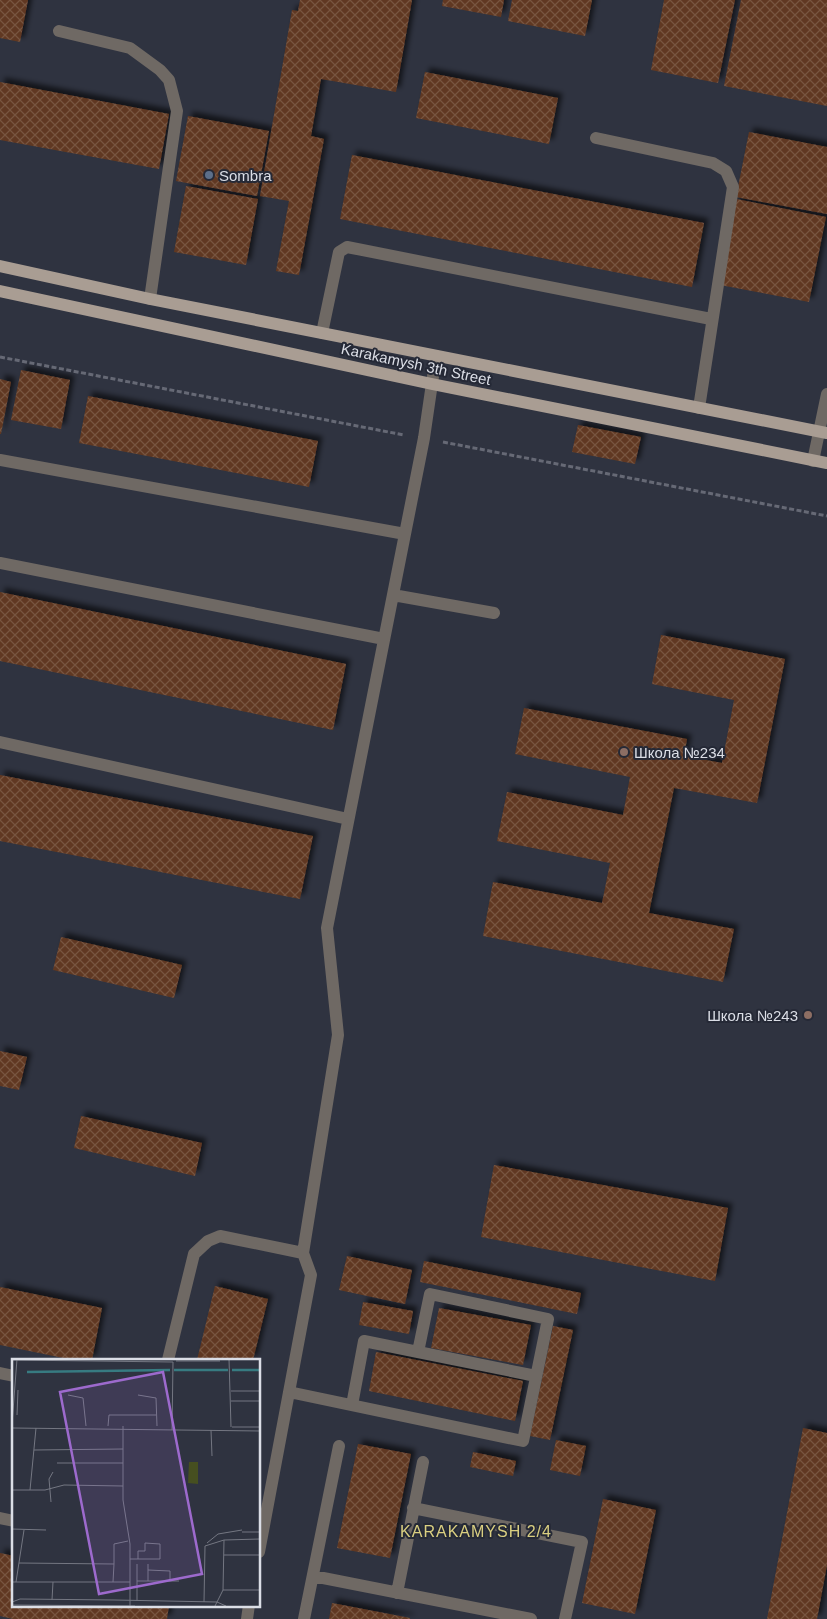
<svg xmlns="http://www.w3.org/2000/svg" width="827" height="1619" font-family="Helvetica,sans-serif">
<defs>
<pattern id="building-cross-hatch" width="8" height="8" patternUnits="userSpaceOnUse" patternTransform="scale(1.25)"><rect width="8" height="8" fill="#613820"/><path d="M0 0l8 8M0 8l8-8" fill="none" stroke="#775440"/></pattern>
<filter id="shadow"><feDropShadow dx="4.5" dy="-4.5" stdDeviation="2.5" flood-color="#0009"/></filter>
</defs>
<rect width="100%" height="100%" fill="#2f3340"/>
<!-- building -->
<path fill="url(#building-cross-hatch)" filter="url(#shadow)" d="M0,0H28L20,42L0,38Z
M300,0H412L396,92L321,79L311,136L324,139L299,275L276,271L289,201L260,196L292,10L298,11Z
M443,0H504L501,17L442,6Z
M512,0H592L585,36L508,21Z
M664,0H735L718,83L651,70Z
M741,0H827V106L724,86Z
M425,72L558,98L549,144L416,118Z
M0,82L169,114L159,169L0,140Z
M188,116L269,131L257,196L176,181Z
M749,132L827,147V214L736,197Z
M352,155L704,223L692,287L340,219Z
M186,186L258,199L246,265L174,252Z
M736,199L826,217L809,302L720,285Z
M21,370L70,380L61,429L11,420Z
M0,379L11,382L1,434H0Z
M88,396L318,441L309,487L79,443Z
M578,425L641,437L635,464L572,452Z
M0,592L346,664L333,730L0,661Z
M661,635L785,659L757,803L674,788L649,913L734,929L723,982L483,936L493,882L602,903L610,863L497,841L507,792L623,815L630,777L515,754L524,708L687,739L684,756L722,763L734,700L652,684Z
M0,775L313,836L300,899L0,841Z
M61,937L182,965L174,998L53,970Z
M0,1051L27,1057L19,1090L0,1086Z
M81,1116L202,1143L195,1176L74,1148Z
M494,1165L728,1208L715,1281L481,1237Z
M347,1256L412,1270L405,1304L339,1290Z
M424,1261L581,1293L577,1314L420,1282Z
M215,1286L268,1299L253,1360H197Z
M0,1287L102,1308L92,1360H73L0,1345Z
M363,1302L413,1311L409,1334L359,1325Z
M439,1308L531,1325L523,1365L431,1348Z
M553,1326L573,1330L550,1440L530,1436Z
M376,1352L523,1381L515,1421L369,1391Z
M803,1428L827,1433V1565L817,1619H767Z
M556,1440L586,1446L580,1476L550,1470Z
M358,1444L411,1454L390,1558L337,1548Z
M473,1452L516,1461L513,1476L470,1467Z
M603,1499L656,1510L635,1614L582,1603Z
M0,1553L14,1556V1605H169L167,1619H13L0,1616Z
M332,1603L410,1618V1619H329Z"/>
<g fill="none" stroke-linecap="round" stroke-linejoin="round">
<!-- path -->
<path stroke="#666975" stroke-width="3" stroke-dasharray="5 2.5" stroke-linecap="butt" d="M0,357L404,435
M443,442L827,516"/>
<!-- minor -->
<path stroke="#6f6964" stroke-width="12" d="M59,31L130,48L160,70L169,80L177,111L150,299
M596,138L713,163L726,171L733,187L699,408
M322,333L339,252L347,247L711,319
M0,460L405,534
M813,461L827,394
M0,563L384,639
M393,595L494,613
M0,742L348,819
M418,1352L536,1376
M168,1360L194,1254L208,1241L220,1236L303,1253
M0,1373L14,1376
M289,1392L523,1441L548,1319L430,1294L418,1352L364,1341L352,1405
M413,1508L582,1542L565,1619
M0,1518L14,1521
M259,1552L311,1275L303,1253L338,1035L327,928L424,438L436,356
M313,1576L531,1619
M397,1593L423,1462
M247,1619L249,1605
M304,1619L339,1446"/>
<!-- major -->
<path stroke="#a99d93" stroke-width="12" d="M0,266L150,299L827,433
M0,291L432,384L827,463"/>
</g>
<!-- markers -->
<circle fill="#5c6f8a" stroke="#252936" stroke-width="2" cx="209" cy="175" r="5"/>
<g fill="#8d6e63" stroke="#252936" stroke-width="2">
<circle cx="624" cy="752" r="5"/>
<circle cx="808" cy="1015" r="5"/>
</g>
<g text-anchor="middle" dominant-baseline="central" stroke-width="4" stroke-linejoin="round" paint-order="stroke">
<!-- poi labels -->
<g font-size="15" fill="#dbdee6" stroke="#252936" text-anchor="start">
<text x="219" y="175">Sombra</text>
<text x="634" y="752">Школа №234</text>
<text x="798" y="1015" text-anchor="end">Школа №243</text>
</g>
<!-- street labels -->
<g font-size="15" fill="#dbdee6" stroke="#252936">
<text transform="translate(416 364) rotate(12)">Karakamysh 3th Street</text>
</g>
<!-- neighbourhood labels -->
<g font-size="16" letter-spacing="1" fill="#dacf81" stroke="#252936">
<text x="476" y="1531">KARAKAMYSH 2/4</text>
</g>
</g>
<!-- overview -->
<g transform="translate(12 1359)">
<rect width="248" height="248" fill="#2f3340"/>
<path d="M177,103H186V125L176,124Z" fill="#464f20"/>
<path fill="none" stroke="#377b81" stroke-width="2.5" d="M162,11H216M220,11H248M15,13L158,11"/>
<path fill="none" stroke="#747782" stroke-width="1" d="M217,0L219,68M0,1L161,3M164,2H208M219,32H248M56,36L71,39L74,67M126,36L144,39L145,67M219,42H248M5,56L6,31M0,65L5,0M96,67L97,56H144M111,67V141L118,185V247M220,68H248M0,69L248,72M160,71L161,3M199,71L200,97M0,89V66M22,91L111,90M45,104H111M0,131H33L52,126L111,127M18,131L24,69M39,143L37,120L41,113M0,170L34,171M230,173H248M195,184L206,175L230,171M212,196H248M118,200H148V185L133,184V192H126V200M7,204L102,205L101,223M102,205V185L116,182M136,211L158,212V222M125,222H167M136,222V205M0,223H118M4,223L12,171M211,231H247M40,241L41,223M125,242V205M0,243L8,240L103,241L205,243L214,247M192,243L193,187L212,181M1,246L123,247M203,247L211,231L212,181L248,180"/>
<path fill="#9d6acd" fill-opacity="0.15" stroke="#9d6acd" stroke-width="2.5" d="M151,13L190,215L87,235L48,33Z"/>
<rect width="248" height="248" fill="none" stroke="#dbdee6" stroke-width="2.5"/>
</g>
</svg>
